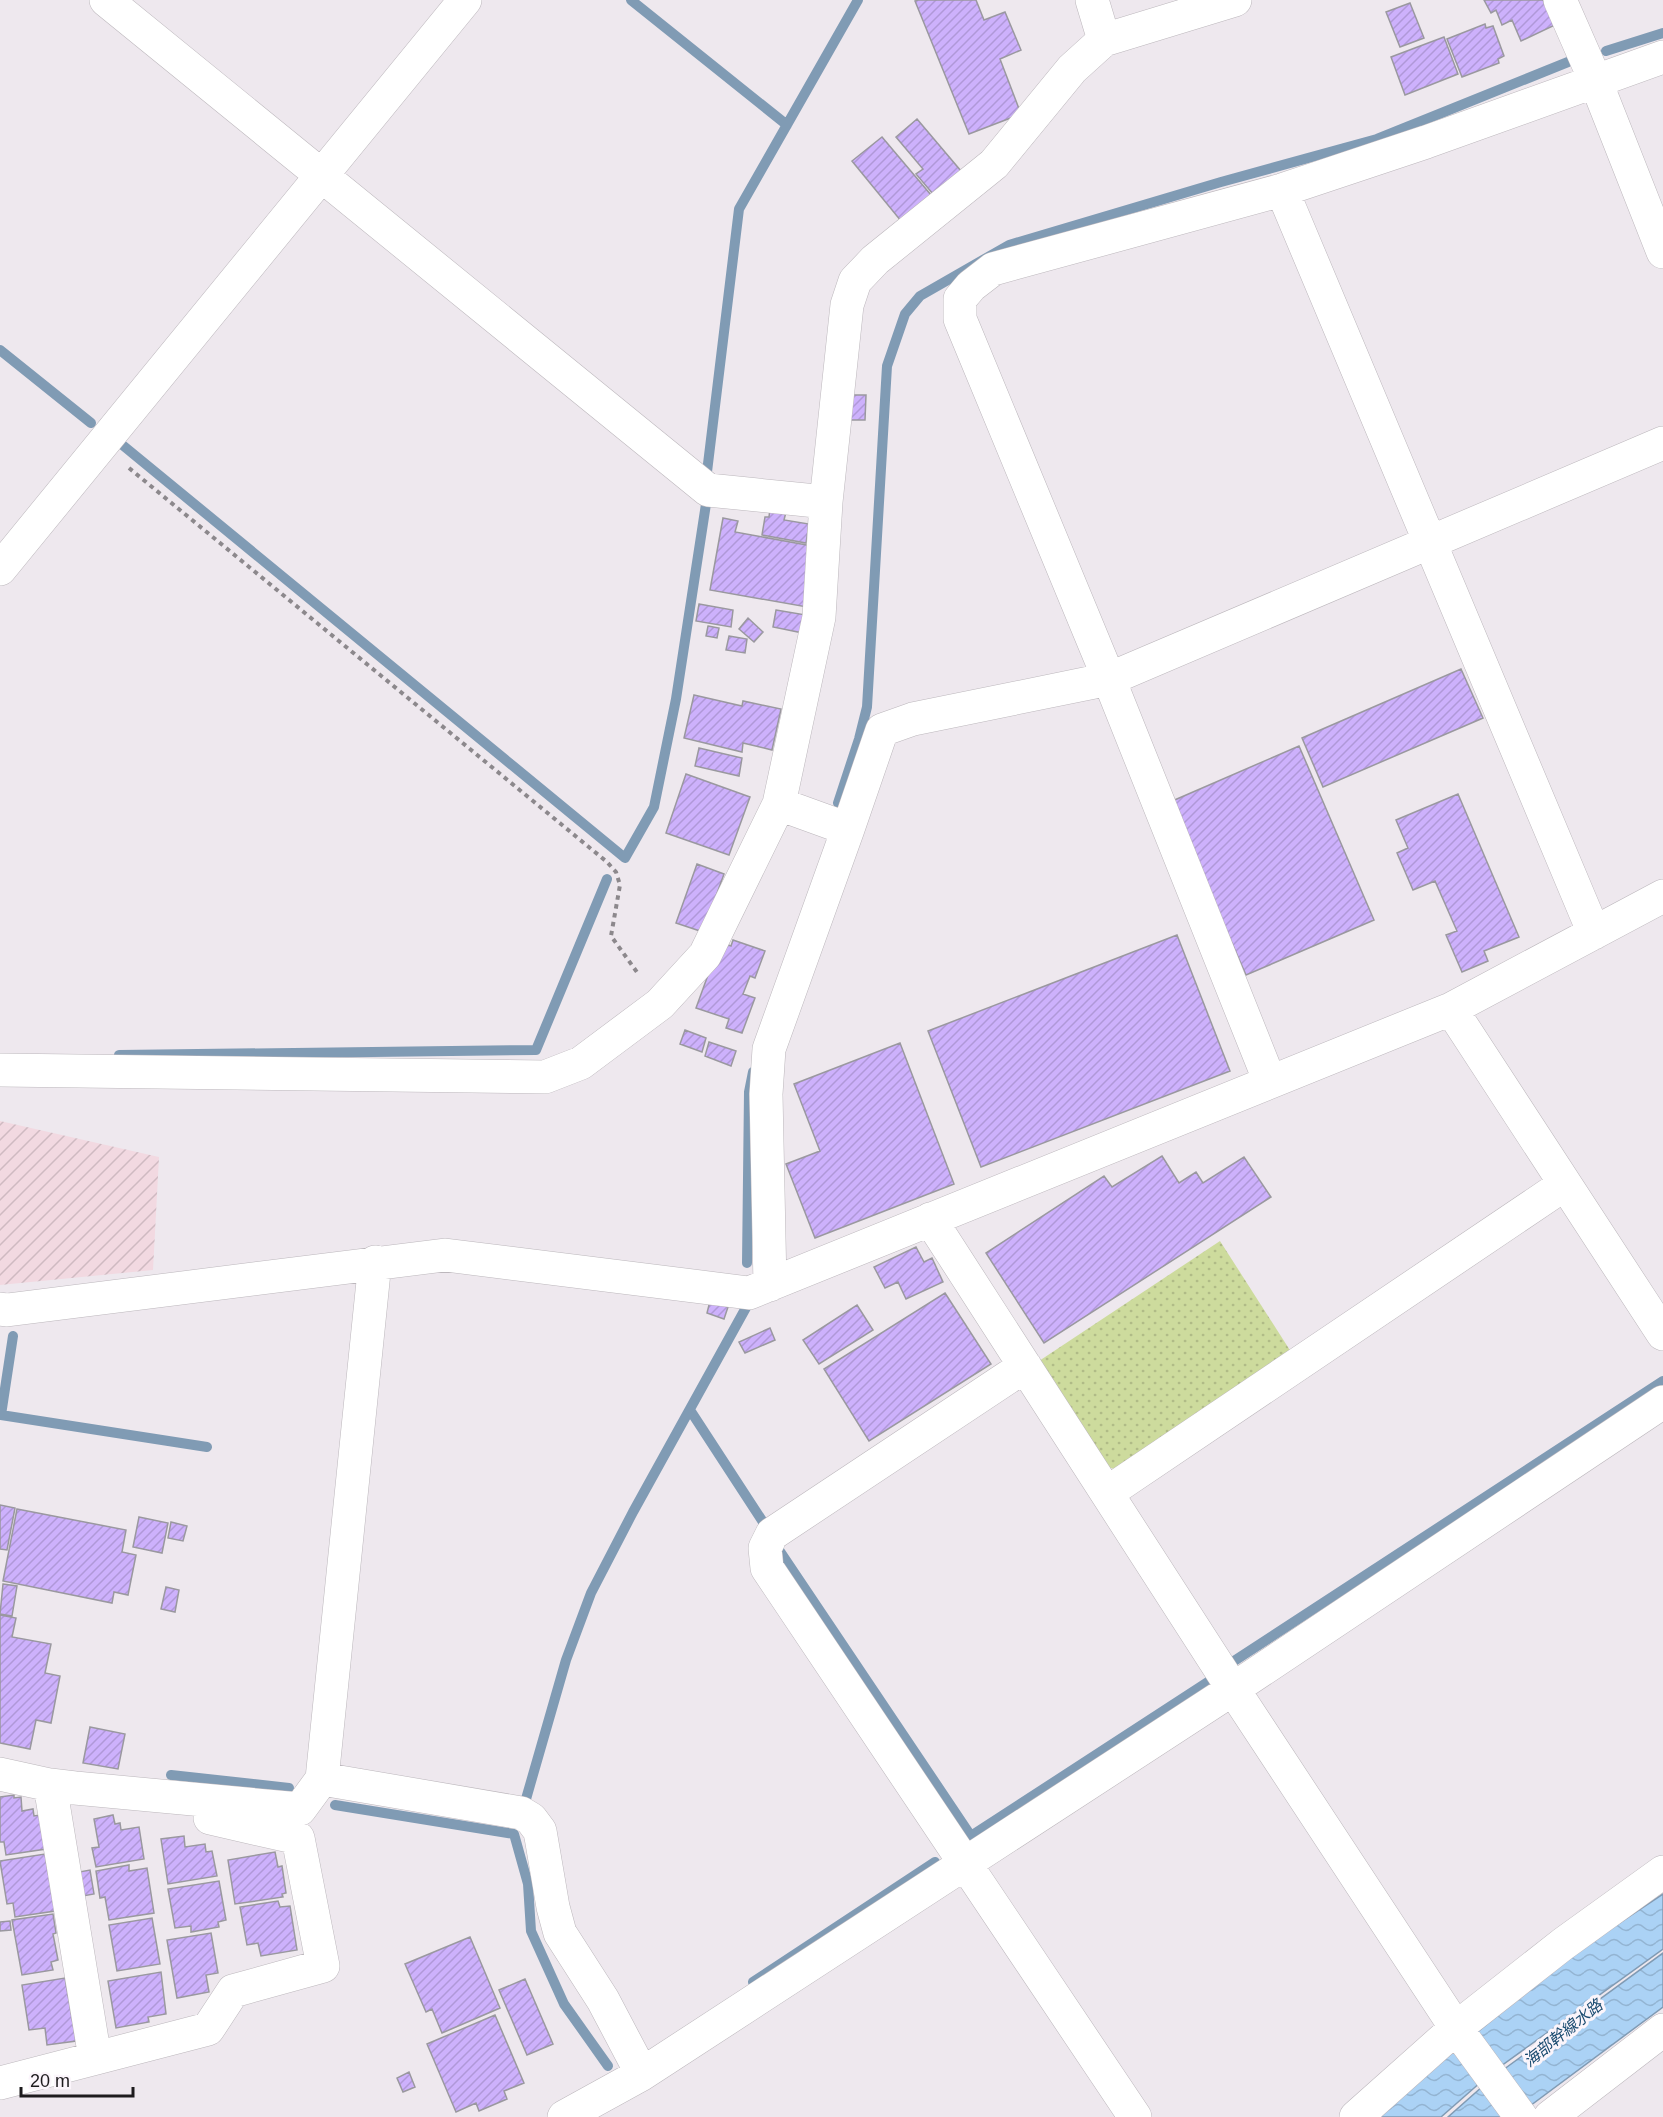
<svg xmlns="http://www.w3.org/2000/svg" width="1663" height="2117" font-family="Arial,'Noto Sans JP',sans-serif">
<defs>
<pattern id="industrial-furrows" width="10" height="10" patternUnits="userSpaceOnUse" patternTransform="scale(1.5)"><rect width="10" height="10" fill="#f2d9e1"/><path d="M-1 1l2-2M0 10L10 0M9 11l2-2" fill="none" stroke="#cfbac1"/></pattern>
<pattern id="grass-dots" width="8" height="8" patternUnits="userSpaceOnUse" patternTransform="scale(1.5)"><rect width="8" height="8" fill="#cddb9d"/><path d="M2 2h.1M6 6h.1" fill="none" stroke="#b0bb87" stroke-width="1.8" stroke-linecap="round"/></pattern>
<pattern id="water-waves" width="16" height="10" patternUnits="userSpaceOnUse" patternTransform="scale(1.5)"><rect width="16" height="10" fill="#abd2f5"/><path d="M0 5q4-4 8 0t8 0" fill="none" stroke="#93b4d2"/></pattern>
<pattern id="building-hatch" width="6" height="6" patternUnits="userSpaceOnUse" patternTransform="scale(1.5)"><rect width="6" height="6" fill="#cdb1fc"/><path d="M-1 1l2-2M0 6l6-6M5 7l2-2" fill="none" stroke="#b098d8"/></pattern>
</defs>
<rect width="100%" height="100%" fill="#eee8ee"/>
<!-- industrial -->
<path fill="url(#industrial-furrows)" d="M0,1121L159,1157L153,1270L0,1285Z"/>
<!-- grass -->
<path fill="url(#grass-dots)" d="M1220,1241L1293,1355L1124,1472L1101,1465L1036,1363Z"/>
<!-- water -->
<path fill="url(#water-waves)" stroke="#809bb4" stroke-width="1.5" d="M1663,1894V1949L1490,2074L1441,2117H1374L1571,1955Z
M1663,1953V2007L1515,2117H1448L1492,2078Z"/>
<g fill="none" stroke-linecap="round" stroke-linejoin="round">
<!-- stream -->
<path stroke="#809bb4" stroke-width="10" d="M631,0L787,125
M1606,51L1663,33
M0,350L91,423
M120,443L625,858L654,807L676,699L706,504
M707,472L739,209L858,0
M838,803L859,739L867,707L887,366L905,314L920,296L1009,245L1221,182L1377,139L1568,62
M119,1055L536,1050L607,879
M747,1263L749,1092L753,1072
M13,1336L1,1415L207,1447
M690,1410L763,1522
M777,1547L971,1836L1211,1680
M1231,1663L1663,1381
M171,1775L289,1788
M526,1799L566,1660L591,1593L633,1512L748,1304
M335,1805L514,1834L528,1884L531,1931L564,2004L608,2066
M753,1982L935,1862"/>
</g>
<!-- building -->
<path fill="url(#building-hatch)" stroke="#9a989f" stroke-width="1.5" d="M918,0H976L984,20L1005,12L1021,50L1000,59L1021,114L969,134L915,1Z
M1484,0H1543L1555,25L1521,41L1512,20L1502,25L1496,10L1491,13Z
M1410,3L1424,38L1400,47L1386,12Z
M1485,24L1486,28L1493,26L1504,56L1498,59L1499,63L1462,77L1447,39Z
M1444,37L1458,74L1405,95L1391,57Z
M917,119L961,171L933,194L916,174L923,169L896,137Z
M882,137L931,195L901,221L852,161Z
M850,395H866L865,420H850Z
M770,509L786,512L784,520L809,524L806,543L762,535L765,517H769Z
M723,518L738,521L735,532L818,547L807,607L710,590Z
M699,604L733,610L731,627L696,621Z
M776,610L806,615L803,633L773,627Z
M748,618L763,632L754,642L739,629Z
M708,626L719,628L717,638L706,636Z
M729,636L747,639L745,653L726,650Z
M1461,669L1483,718L1323,787L1302,738Z
M694,695L742,706L743,701L781,709L772,750L743,743L742,752L684,738Z
M1299,746L1374,920L1246,975L1170,802Z
M699,748L742,758L739,776L695,766Z
M686,774L750,797L729,855L666,833Z
M1458,794L1519,937L1484,951L1488,961L1462,972L1446,935L1457,931L1435,881L1413,890L1397,853L1408,848L1396,820Z
M697,864L724,874L703,932L676,923Z
M1177,935L1230,1071L981,1167L928,1031Z
M733,940L765,951L755,978L750,976L743,994L755,998L742,1033L726,1028L729,1019L696,1008L720,942L731,946Z
M685,1030L706,1038L702,1052L680,1044Z
M709,1042L736,1051L731,1066L705,1056Z
M900,1043L954,1184L815,1238L786,1164L820,1151L794,1084Z
M1162,1156L1179,1183L1196,1172L1203,1183L1244,1157L1271,1197L1044,1343L986,1253L1104,1176L1112,1187Z
M916,1247L924,1262L932,1258L943,1282L906,1299L898,1282L885,1288L874,1267Z
M945,1293L991,1364L869,1441L824,1369Z
M710,1301L728,1307L724,1319L707,1313Z
M857,1305L873,1330L819,1364L803,1340Z
M770,1328L775,1340L745,1353L739,1342Z
M0,1505L15,1508L7,1550L0,1549Z
M17,1509L126,1530L122,1552L136,1555L128,1595L114,1592L112,1603L3,1581Z
M139,1517L168,1523L162,1553L133,1547Z
M171,1522L187,1526L183,1541L168,1538Z
M3,1584L17,1586L12,1616L0,1614Z
M166,1587L179,1590L175,1612L161,1609Z
M0,1615L16,1618L12,1637L51,1644L45,1673L60,1676L51,1723L36,1720L30,1749L0,1743Z
M90,1727L125,1734L118,1769L83,1763Z
M14,1795V1798L21,1797L22,1811L33,1809L34,1816L40,1815L46,1849L6,1855L4,1842H0V1797Z
M113,1815L115,1824L120,1823L121,1830L139,1827L144,1859L96,1867L92,1848L99,1847L94,1819Z
M184,1836L185,1847L205,1844L206,1852L212,1851L217,1876L168,1884L161,1839Z
M275,1852L278,1867L282,1866L286,1893L282,1894L283,1897L235,1904L228,1860Z
M45,1854L55,1911L15,1917L13,1903L7,1904L0,1861Z
M129,1865V1871L147,1868L154,1913L109,1920L105,1897L100,1898L96,1871Z
M90,1870L94,1894L83,1896L79,1872Z
M219,1881L226,1920L218,1922L219,1927L191,1932V1926L175,1928L168,1889Z
M278,1901L280,1907L290,1906L297,1950L261,1956L258,1943L247,1945L240,1907Z
M53,1914L56,1933L53,1934L58,1960L51,1962L53,1970L22,1975L12,1920Z
M152,1918L160,1964L117,1971L109,1925Z
M10,1921L11,1930L0,1931V1922Z
M211,1933L218,1973L206,1975L209,1992L177,1998L167,1940Z
M470,1937L500,2008L442,2033L432,2009L426,2012L405,1964Z
M161,1972L166,2014L148,2017L149,2022L116,2028L108,1981Z
M65,1978L76,2041L47,2045L45,2028L29,2030L22,1985Z
M525,1979L553,2044L527,2055L499,1990Z
M495,2015L524,2083L504,2091L507,2099L479,2111L476,2103L456,2112L427,2044Z
M409,2072L415,2087L403,2092L397,2078Z"/>
<g fill="none" stroke-linecap="round" stroke-linejoin="round">
<!-- street casing -->
<g stroke="#bcb7bc" stroke-width="34">
<path id="street" d="M106,0L708,490L826,502
M1092,0L1104,40
M1560,0L1596,82L1663,252
M1282,190L1594,933
M0,569L465,0
M779,804L848,829L882,730L913,719L1109,679L1663,443
M1451,1009L1663,1334
M0,1070L545,1077L581,1063L660,1004L705,955L779,804L819,617L826,502L847,305L855,281L875,260L994,164L1072,69L1104,40L1235,0
M1270,1082L1109,679L960,319V299L971,286L993,269L1282,190L1426,142L1663,57
M930,1219L1233,1689L1456,2028L1521,2117
M770,1285L766,1094L769,1049L848,829
M0,1309L7,1310L445,1255L749,1293L1451,1009L1663,896
M1025,1366L772,1534L765,1548L767,1568L1135,2117
M1107,1493L1565,1184
M0,1774L50,1785L75,1788L300,1809L322,1779L521,1813L531,1819L540,1831L553,1907L560,1933L603,2000L642,2074
M322,1779L375,1262
M50,1785L95,2058
M0,2083L208,2029L233,1991L323,1966L298,1838L210,1818
M564,2117L642,2074L1233,1689L1663,1402
M1356,2117L1456,2028L1563,1944L1663,1872
M1550,2117L1663,2030"/>
</g>
<!-- path -->
<path stroke="#8c888c" stroke-width="4" stroke-dasharray="4.5 4.5" stroke-linecap="butt" d="M129,468L607,862L616,872L620,885L611,936L639,975"/>
<!-- street -->
<use href="#street" stroke="#fff" stroke-width="33"/>
</g>
<g text-anchor="middle" dominant-baseline="central" stroke-width="6" stroke-linejoin="round" paint-order="stroke">
<!-- water labels -->
<g font-size="16" font-style="italic" fill="#194a6f" stroke="#fbf5fb">
<text transform="translate(1563 2033) rotate(-39)">海部幹線水路</text>
</g>
</g>
<!-- scale -->
<path d="M21 2087v9h112v-9" fill="none" stroke="#1d1b1d" stroke-width="3"/>
<text x="30" y="2087" font-size="18" fill="#1d1b1d" stroke="#fbf5fb" stroke-width="4.5" paint-order="stroke">20 m</text>
</svg>
